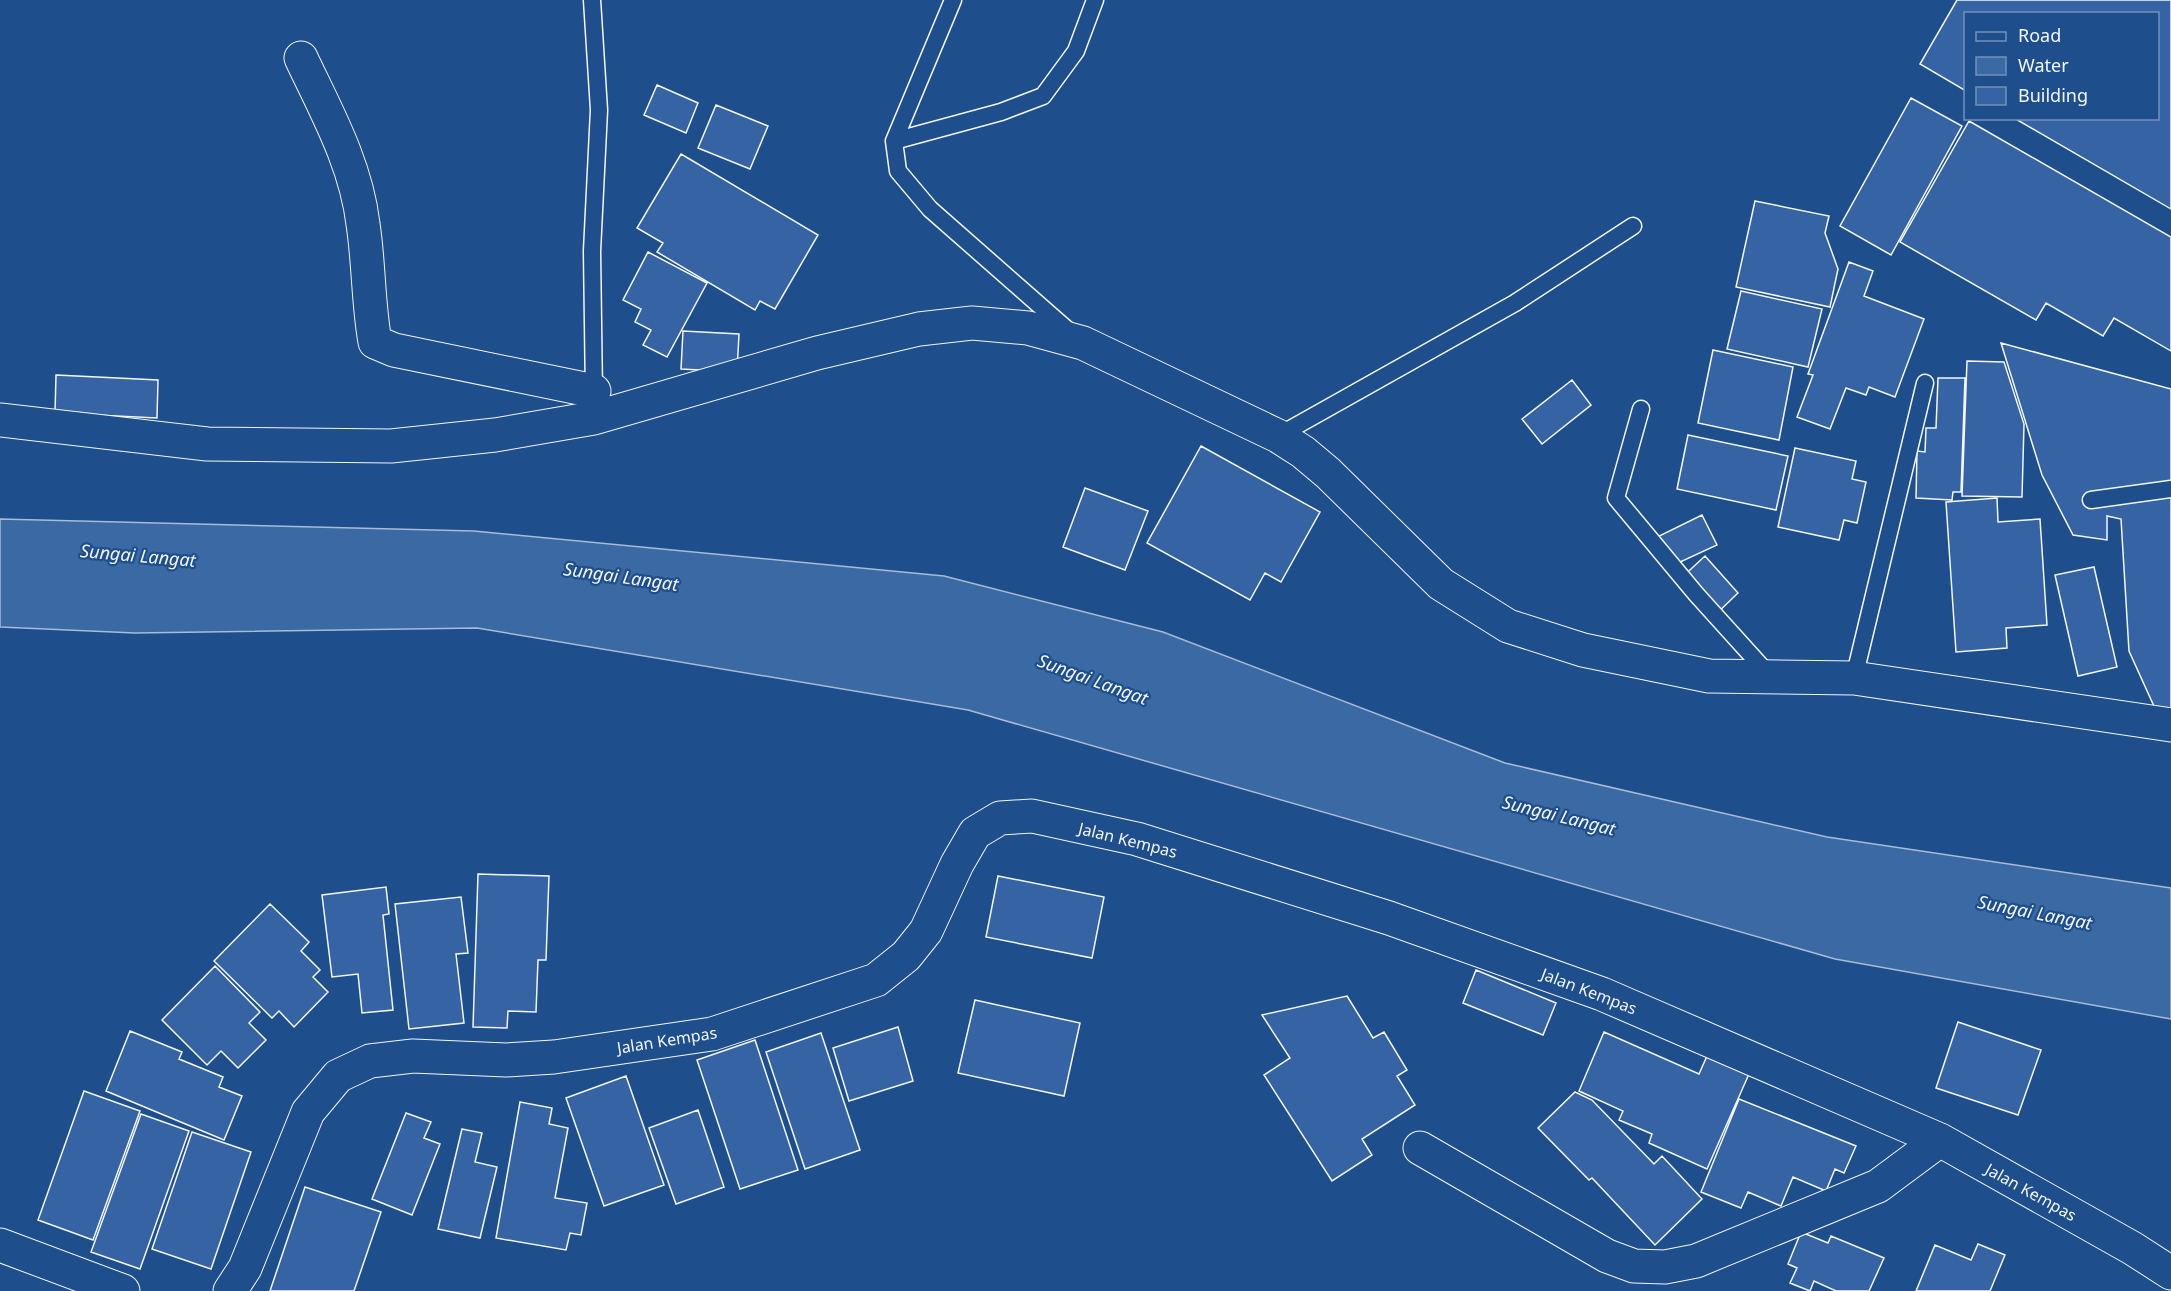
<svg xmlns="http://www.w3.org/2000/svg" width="2171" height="1291" font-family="'Noto Sans',sans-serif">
<rect width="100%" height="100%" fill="#1f4e8c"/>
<!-- water -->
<path fill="#3b69a3" stroke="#a8bbd7" stroke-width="1.5" d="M0,519L474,531L944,576L1163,632L1505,763L1827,837L2171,888V1019L1835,959L968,710L477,628L135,633L0,627Z"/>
<!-- building -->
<path fill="#3563a3" stroke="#f2f6ff" stroke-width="1.5" d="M1957,0H2171V209L2014,118H2158V14H1966V91L1920,64Z
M657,85L698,103L686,133L644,115Z
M1911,98L1962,126L1891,255L1840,226Z
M716,105L768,126L750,169L698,148Z
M1969,121L2171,237V351L2114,318L2103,336L2046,303L2036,320L1900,242Z
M681,154L818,235L775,309L760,301L755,310L657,252L663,243L637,228Z
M1755,201L1829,216L1825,233L1838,269L1830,307L1736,287Z
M648,252L707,283L667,357L643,345L651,330L635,322L641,309L623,300Z
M1849,262L1873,271L1864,296L1924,319L1895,397L1869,387L1866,395L1846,388L1830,429L1797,417L1813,375L1808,374Z
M1741,291L1822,309L1808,367L1727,349Z
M683,331L739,334L737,372L681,369Z
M2001,343L2171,389V718L2158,715L2129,651L2121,519L2107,516V540L2073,535L2042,475Z
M1713,350L1793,367L1779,440L1698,423Z
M1967,361L2004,362L2024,424L2022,497L1962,496Z
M56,375L158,380L157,418L55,413Z
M1938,378H1965L1961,492H1953L1952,500L1916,498L1917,451L1925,452L1926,428H1936Z
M1572,380L1591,405L1542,444L1522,419Z
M1688,435L1788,456L1776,510L1677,489Z
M1201,446L1320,512L1281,582L1265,573L1250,600L1147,543Z
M1795,448L1856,461L1852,479L1866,482L1857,523L1844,520L1839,540L1778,527Z
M1085,488L1148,511L1125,570L1063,547Z
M1997,498L1998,522L2040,519L2047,625L2006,628L2007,648L1956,652L1946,502Z
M1702,515L1717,545L1665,569L1651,540Z
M1705,556L1738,593L1712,618L1678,581Z
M2094,567L2117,667L2078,676L2055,575Z
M478,874L549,876L546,960H538L536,1012L508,1011L507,1028L473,1027Z
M998,876L1104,897L1092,958L986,937Z
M386,887L389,914L383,915L393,1010L362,1013L358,974L332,977L322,895Z
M461,897L468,953L456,954L464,1023L409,1029L395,904Z
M270,904L309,942L301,951L320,970L313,977L328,992L294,1027L279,1011L272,1018L214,961Z
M215,966L260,1012L249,1023L266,1040L238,1068L221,1051L207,1065L162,1020Z
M1476,970L1556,1003L1543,1035L1463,1003Z
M1347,996L1373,1038L1384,1032L1407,1070L1397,1076L1415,1105L1362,1139L1372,1155L1332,1181L1264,1075L1290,1058L1262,1015Z
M975,1000L1080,1023L1064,1096L958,1073Z
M1958,1022L2041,1050L2018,1115L1936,1088Z
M898,1027L913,1081L849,1101L833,1048Z
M130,1031L182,1052L179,1059L223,1077L219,1087L242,1096L224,1140L106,1091Z
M1604,1032L1699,1074L1707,1056L1749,1074L1707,1169L1649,1143L1652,1134L1619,1120L1623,1111L1579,1091Z
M821,1033L860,1150L805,1169L766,1052Z
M755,1040L798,1170L740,1189L697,1060Z
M626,1076L664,1185L604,1206L566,1098Z
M84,1091L140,1111L93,1240L38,1220Z
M1575,1092L1592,1100L1654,1164L1662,1156L1702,1199L1655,1245L1592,1178L1589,1180L1538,1128Z
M1739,1099L1856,1146L1844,1173L1835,1169L1826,1191L1793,1177L1781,1206L1748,1192L1741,1208L1701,1192Z
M520,1102L552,1108L549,1124L568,1128L555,1198L587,1203L581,1235L570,1233L566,1250L496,1238Z
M698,1110L724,1187L676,1204L649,1128Z
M406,1113L431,1122L424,1138L440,1144L412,1215L372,1199Z
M141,1114L189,1131L140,1269L91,1252Z
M462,1129L482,1133L475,1162L497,1167L480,1238L438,1229Z
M192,1132L251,1152L211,1269L152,1249Z
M305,1187L381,1212L354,1291H270Z
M1801,1232L1828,1243L1831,1236L1884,1258L1869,1291H1836L1814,1281L1810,1291L1790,1283L1797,1268L1788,1264Z
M1978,1244L2005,1255L1990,1291H1916L1935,1245L1971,1260Z"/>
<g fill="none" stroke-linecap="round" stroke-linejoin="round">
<!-- lane casing -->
<g stroke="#f2f6ff" stroke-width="19">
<path id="lane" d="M592,0L599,110L592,251L594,395
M953,0L894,141L898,171L930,209L1071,333
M894,141L1001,112L1043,96L1076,51L1095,0
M1641,409L1616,498L1696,594L1771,677
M1278,436L1515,303L1633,226
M2091,500L2171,489
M1854,678L1925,383"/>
</g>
<!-- street casing -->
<g stroke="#f2f6ff" stroke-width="35">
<path id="street" d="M301,58C326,111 356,164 363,224C369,263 368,303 375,342L394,350L594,391
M0,420L207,444L391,446L495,435L594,418L817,353L919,329L972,323L1028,328L1083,343L1278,436L1303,452L1328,473L1441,584L1508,626L1583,650L1709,676L1854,678L2171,725
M1420,1148L1607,1256L1634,1266L1665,1267L1696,1261L1878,1186L1940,1140
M0,1245L123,1291
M230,1291L245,1268L308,1112L338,1076L370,1061L413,1056L506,1060L554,1057L712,1034L876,980L906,956L926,931L957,864L975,833L1000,818L1032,816L1137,839L1389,918L1602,994L1940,1140L2132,1248L2171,1273"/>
</g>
<!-- lane -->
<use href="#lane" stroke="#1f4e8c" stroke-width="16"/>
<!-- street -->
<use href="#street" stroke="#1f4e8c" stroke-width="33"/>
</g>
<g text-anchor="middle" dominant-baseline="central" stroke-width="4.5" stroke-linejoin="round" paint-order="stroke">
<!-- street labels -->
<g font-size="16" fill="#f2f6ff" stroke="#1f4e8c">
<text transform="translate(1128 840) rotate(14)">Jalan Kempas</text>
<text transform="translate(1589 991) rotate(21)">Jalan Kempas</text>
<text transform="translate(667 1040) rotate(-9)">Jalan Kempas</text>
<text transform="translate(2031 1192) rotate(29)">Jalan Kempas</text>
</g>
<!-- water labels -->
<g font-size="18" font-style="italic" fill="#f2f6ff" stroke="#1f4e8c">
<text transform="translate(138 555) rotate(5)">Sungai Langat</text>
<text transform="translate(621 576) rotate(8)">Sungai Langat</text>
<text transform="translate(1093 679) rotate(20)">Sungai Langat</text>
<text transform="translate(1559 815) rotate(14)">Sungai Langat</text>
<text transform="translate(2035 912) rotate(11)">Sungai Langat</text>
</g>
</g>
<!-- legend -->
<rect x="1964" y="12" width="195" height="108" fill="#1f4e8c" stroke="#7391ba" stroke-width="1.5"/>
<rect x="1976" y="32" width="30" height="9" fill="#1f4e8c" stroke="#7391ba" stroke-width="1.5"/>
<text x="2018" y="42" font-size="18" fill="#f2f6ff">Road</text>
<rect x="1976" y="57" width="30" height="18" fill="#3b69a3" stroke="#7391ba" stroke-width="1.5"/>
<text x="2018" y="72" font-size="18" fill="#f2f6ff">Water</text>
<rect x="1976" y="87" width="30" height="18" fill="#3563a3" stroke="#7391ba" stroke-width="1.5"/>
<text x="2018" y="102" font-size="18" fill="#f2f6ff">Building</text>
</svg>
